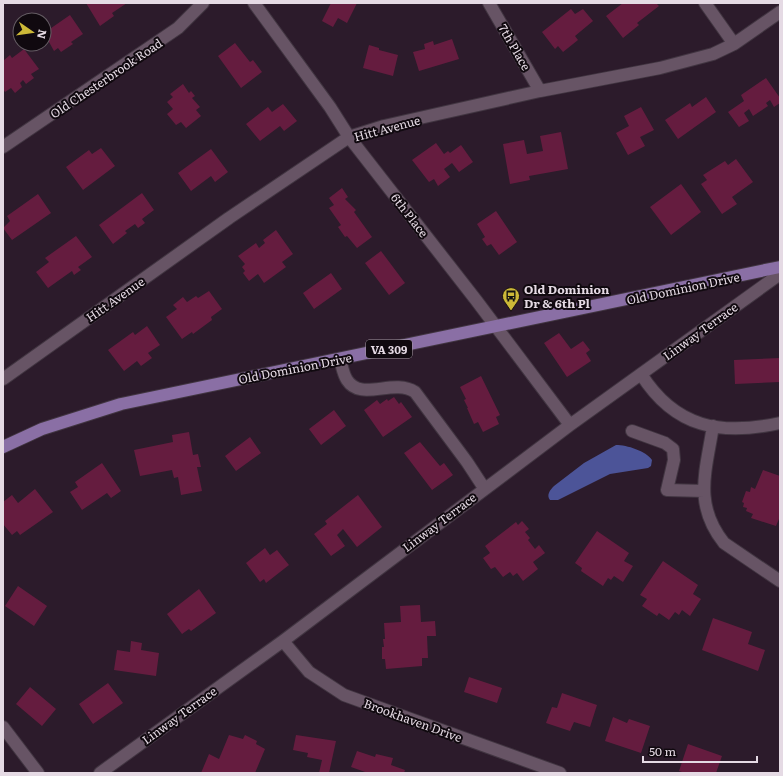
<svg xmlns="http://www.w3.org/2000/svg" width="783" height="776" font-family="Literata,serif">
<rect width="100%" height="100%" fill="#2c1b2b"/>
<!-- water -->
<path fill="#4c5498" d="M616,445C627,445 646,451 652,460L651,466L648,468L610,474L558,500H550C546,495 550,490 554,486L584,463Z"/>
<!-- building -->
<path fill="#651c3f" d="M86,3H127L112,13L114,16L100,26Z
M331,3H357L347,23L338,18L333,27L322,21Z
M623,3H656L659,6L637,23L639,25L623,38L606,16Z
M571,9L575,14L583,9L593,21L575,36L578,40L563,52L558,46L555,49L542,32Z
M70,15L83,34L71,42L73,44L61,52L58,48L54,51L44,33Z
M452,39L459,59L419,71L413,52L425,49L424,44L433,41L434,45Z
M235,43L250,62L253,60L262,72L241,88L218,56Z
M369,45L379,48V50L398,55L393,76L363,68Z
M24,49L39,69L31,74L34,78L26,84L23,80L20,83L22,87L15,93L11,88L5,92L3,89V61L10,55L12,58Z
M766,78L780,98V103L774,107L770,100L766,103L768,106L753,116L749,109L744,113L749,121L739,127L728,112L744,101L741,95Z
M183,84L189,93L191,91L195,96L192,98L200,107L196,110L201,116L186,128L181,122L176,125L167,114L173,109L167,102L173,97L170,94Z
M706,97L716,112L678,139L665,120L690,103L692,107Z
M283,104L297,121L284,131L280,126L260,141L246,124L268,107L272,112Z
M641,107L654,130L640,137L645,146L628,155L616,133L629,126L624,116Z
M561,132L568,169L529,176L530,180L510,184L503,144L524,140L527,154L543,151L540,136Z
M436,143L444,154L448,151L450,153L461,145L473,162L459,172L452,163L444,169L450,177L438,186L434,179L429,182L412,160Z
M101,148L115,166L83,190L66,167L89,150L92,154Z
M211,149L228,172L215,182L211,176L191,191L178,173Z
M736,159L753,182L732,197L737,204L722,214L701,184L707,180L703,175L725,161L728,165Z
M681,184L701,212L671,235L650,207Z
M342,188L348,197L345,199L356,210L354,212L372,237L357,248L347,236L345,237L338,227L341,225L329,208L334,205L329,198Z
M142,193L154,210L142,219L145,223L138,228L135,224L125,231L127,233L113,244L99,225Z
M38,194L51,213L12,240L3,228L10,221L7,216Z
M496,211L517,242L499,255L491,244L487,246L482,239L485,237L477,224Z
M276,230L293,254L282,262L286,267L264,283L258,274L249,281L243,273L245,271L242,267L245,264L238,256L256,243L259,248L265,243L263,240Z
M76,236L92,257L78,267L81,270L74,275L72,271L48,288L36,272L49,262L45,258Z
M381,251L405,283L389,295L365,263Z
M331,273L342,289L314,309L303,293Z
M209,291L222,309L211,317L212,320L193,334L192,332L182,339L166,317L177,309L173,305L183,297L187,302L196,296L198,298Z
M147,326L160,345L148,353L152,358L141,366L137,361L124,371L108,350L133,332L135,335Z
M559,333L571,349L583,341L590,350L586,353L591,361L567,377L544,343Z
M780,358V382L735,384L734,360Z
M481,376L500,415L496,417L499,424L483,432L478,422L474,424L467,408H468L464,400L466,399L460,387Z
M394,397L399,404L401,402L412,417L383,437L364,410L377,400L380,404L387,399L388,401Z
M334,410L346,426L321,445L309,429Z
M189,432L193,455L198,454L201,467H197L202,491L181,495L178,477L174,478L172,470L140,476L134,450L173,442L172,435Z
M250,437L261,453L236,471L225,456Z
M420,442L440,466L444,463L453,475L432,490L404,453Z
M102,463L121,491L111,498L107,493L82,510L70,492L78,487L75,482Z
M763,470L780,476V519H779L776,526L751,518L753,514L746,511L747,508L743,507L744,503L742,502L746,491L750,492L751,487L755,489Z
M35,489L53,512L20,535L17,531L12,535L3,524V502L12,495L18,503Z
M358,495L382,527L357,547L343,529L337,535L345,546L331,556L314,534L327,524L325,521Z
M522,521L529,529L525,532L530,538L528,540L535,549L539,545L545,553L533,562L538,569L523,581L517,573L513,576L510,572L503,577L495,567L491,569L483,558L490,553L485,546L516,522L518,525Z
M597,531L629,553L624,561L633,566L623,582L614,576L611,580L608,578L603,586L581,571L582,568L575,563Z
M265,548L270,555L277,550L289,565L266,583L264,579L260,582L246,563Z
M663,561L698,585L693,594L701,599L690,616L682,610L679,615L675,612L669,620L659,613L657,616L642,606L647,599L640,595Z
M18,586L47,606L34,626L5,606Z
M199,589L216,613L191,631L189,629L182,634L167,614Z
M420,605L421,622L435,621L436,636H427L428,658H422V666L386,669L385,659H382V647H384L383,639H385L384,623L401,622L400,606Z
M713,618L752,632L748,644L765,650L758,671L702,650Z
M131,641L142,643L141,650L159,653L156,676L114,670L117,650L130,652Z
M469,677L502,688L497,703L464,692Z
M108,683L123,703L93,724L79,704Z
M30,687L56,709L42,726L16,704Z
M562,693L597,705L590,727L574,722L570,731L546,723L552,707L557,708Z
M613,717L627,723L629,719L650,726L641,753L605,741Z
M229,735L243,739L245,735L257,741L256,744L265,749L255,773H201L209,754L219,759Z
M296,735L336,741L329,773H319L322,760L307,757L308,753L293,750Z
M688,744L722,756L716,773H685L679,771Z
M357,751L375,757L376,754L393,758L391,765L405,770L404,773H368L351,767Z"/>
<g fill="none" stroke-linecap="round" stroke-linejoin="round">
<!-- minor casing -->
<g stroke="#413541" stroke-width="14">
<path id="minor" d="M254,3L330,107L349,137L476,300L570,425
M489,3L540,91
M705,3L734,44
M3,147L178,28L203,3
M340,359C342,366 343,374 347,380C361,402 393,378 415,392L467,462L484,488
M641,374C675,428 721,436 780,423
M3,379L229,218L349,137L384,126L540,91L660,68L713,54L734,44L780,12
M713,426C706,471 693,504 724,543L780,581
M632,431L665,443L673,449L674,460L667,490L704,491
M283,641L309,672L344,695L560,773
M3,727L38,773
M100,773L283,641L570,425L780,274"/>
</g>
<!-- major casing -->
<g stroke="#413541" stroke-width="14">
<path id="major" d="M3,447L42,429L121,404L780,267"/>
</g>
<!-- minor -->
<use href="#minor" stroke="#675465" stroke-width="12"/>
<!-- major -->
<use href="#major" stroke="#8a6fa5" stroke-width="12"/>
</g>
<!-- icons -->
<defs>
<g id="bus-pin" transform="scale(0.9)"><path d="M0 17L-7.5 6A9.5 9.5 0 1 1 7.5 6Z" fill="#cdb938" stroke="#10090f"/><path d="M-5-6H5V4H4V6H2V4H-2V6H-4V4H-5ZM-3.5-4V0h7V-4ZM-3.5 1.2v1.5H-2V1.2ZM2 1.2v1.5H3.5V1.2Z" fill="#111"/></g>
</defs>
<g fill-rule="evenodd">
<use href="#bus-pin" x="511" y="296"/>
</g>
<g text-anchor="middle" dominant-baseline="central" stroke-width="4" stroke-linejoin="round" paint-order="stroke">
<!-- shield labels -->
<rect fill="#10090f" stroke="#a59ba4" stroke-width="1" x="366" y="340" width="46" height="18" rx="3"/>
<g font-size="11" font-weight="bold" fill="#e5dae4">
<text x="389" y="349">VA 309</text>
</g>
<!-- street labels -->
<g font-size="12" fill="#e5dae4" stroke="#10090f">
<text transform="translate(515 47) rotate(60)">7th Place</text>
<text transform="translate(106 78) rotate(-34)">Old Chesterbrook Road</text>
<text transform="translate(387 128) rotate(-15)">Hitt Avenue</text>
<text transform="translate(410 215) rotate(52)">6th Place</text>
<text transform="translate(683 288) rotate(-12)">Old Dominion Drive</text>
<text transform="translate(115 299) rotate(-35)">Hitt Avenue</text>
<text transform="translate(700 331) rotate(-36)">Linway Terrace</text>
<text transform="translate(295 368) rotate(-11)">Old Dominion Drive</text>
<text transform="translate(439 522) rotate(-37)">Linway Terrace</text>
<text transform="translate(179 715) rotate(-36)">Linway Terrace</text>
<text transform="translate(413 720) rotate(20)">Brookhaven Drive</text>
</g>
<!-- poi labels -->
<g font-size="12" font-weight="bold" fill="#e5dae4" stroke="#10090f" text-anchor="start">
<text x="524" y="289">Old Dominion<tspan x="524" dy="14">Dr &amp; 6th Pl</tspan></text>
</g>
</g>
<!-- border -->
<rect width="783" height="776" fill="none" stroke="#e5dae4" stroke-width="8"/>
<!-- north arrow -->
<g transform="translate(32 32) rotate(103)"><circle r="19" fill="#10090f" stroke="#655d64"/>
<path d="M0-3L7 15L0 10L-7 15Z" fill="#cdb938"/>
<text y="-6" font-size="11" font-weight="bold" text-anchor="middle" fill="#e5dae4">N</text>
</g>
<!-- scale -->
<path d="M643 756v6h114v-6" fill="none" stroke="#e5dae4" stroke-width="2"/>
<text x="649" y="756" font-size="12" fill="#e5dae4" stroke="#10090f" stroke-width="3" paint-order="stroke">50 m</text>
</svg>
